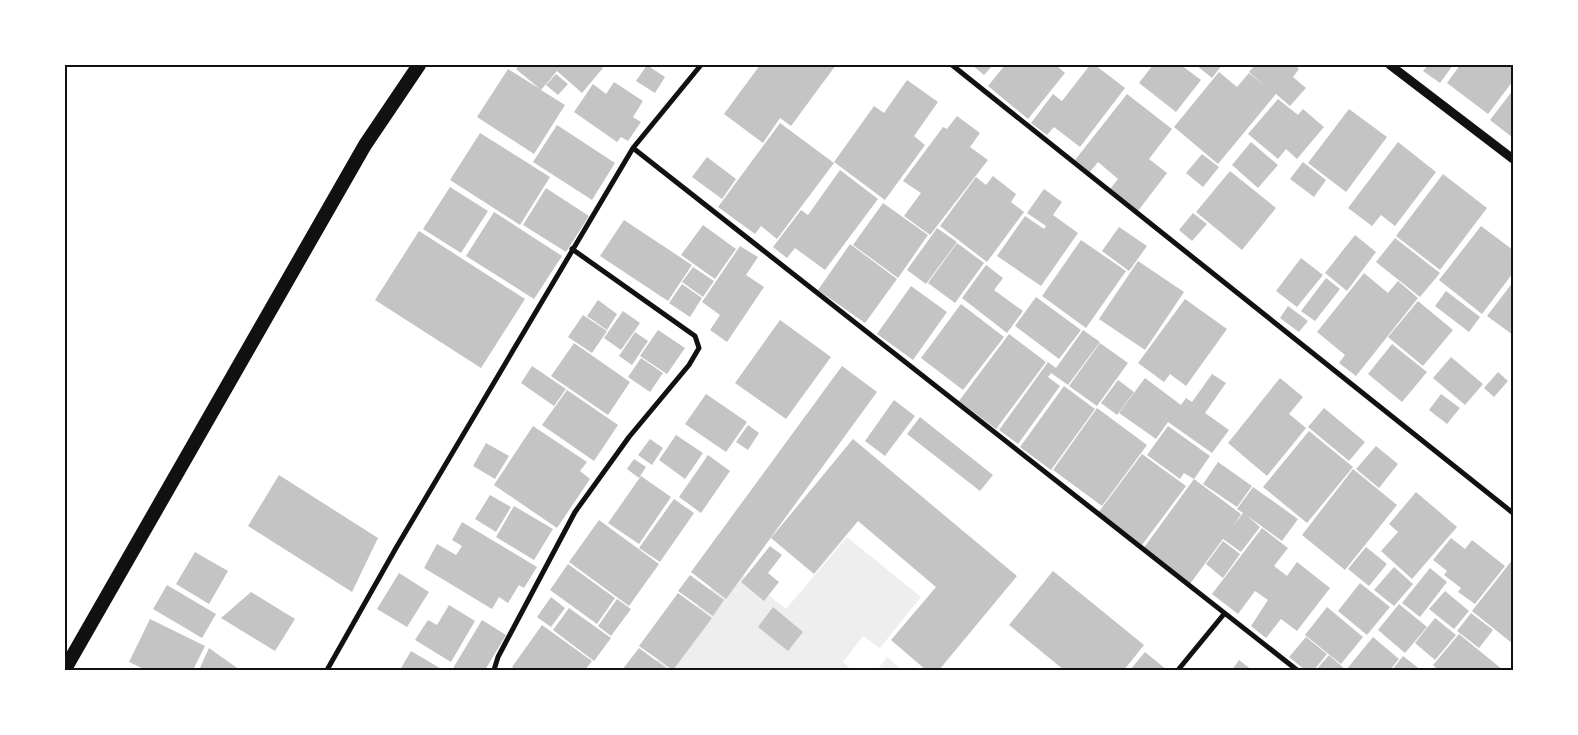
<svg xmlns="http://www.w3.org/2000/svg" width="1578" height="735" font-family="'Zilla Slab',serif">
<rect width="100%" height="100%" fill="#fff"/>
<!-- green -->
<path fill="#eee" d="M847,537L921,597L880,648L863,636L843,662L852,670H650L729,564L786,609Z
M887,657L902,670H877Z"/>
<!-- building -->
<path fill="#c4c4c4" d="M519,65H600L603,68L582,93L557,71L541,90L565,105L534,154L477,117L508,69L540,89L516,69Z
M647,65L665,77L655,93L636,81Z
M760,65H836L791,126L780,118L763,143L724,114Z
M972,65H993L984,75Z
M1005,65H1056L1065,73L1028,119L988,86Z
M1090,65H1095L1125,88L1080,147L1054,127L1047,135L1031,123L1053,94L1062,101Z
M1153,65H1181L1201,80L1176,112L1139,83Z
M1196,65H1222L1212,78Z
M1255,65H1295L1299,69L1293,77L1306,88L1290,106L1276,94L1218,164L1174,127L1219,72L1237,87L1249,73L1264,85L1249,72Z
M1428,65H1453L1440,83L1423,71Z
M1460,65H1513V81L1488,114L1447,83Z
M556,74L568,84L558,95L546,85Z
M907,80L938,102L914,136L925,145L885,200L834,162L874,106L884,113Z
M614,82L643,101L633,117L641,122L628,141L621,137L617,142L574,112L593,84L606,94Z
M1513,90V138L1490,120Z
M1127,94L1172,129L1149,159L1167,173L1138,211L1110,189L1118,179L1098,162L1090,172L1075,160Z
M1278,99L1298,115L1303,109L1324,127L1297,159L1286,149L1278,159L1248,134Z
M1349,109L1387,137L1346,192L1308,163Z
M957,116L980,133L970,147L988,160L930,235L904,216L921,193L903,181L943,127L947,129Z
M780,123L834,163L777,239L761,226L755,234L718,207Z
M557,125L615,163L592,200L533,162Z
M480,133L550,177L520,225L450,180Z
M1251,142L1278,165L1258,188L1232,165Z
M1398,142L1436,172L1395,226L1381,215L1372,226L1348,208Z
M1202,154L1219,167L1203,187L1186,173Z
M707,157L736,179L722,199L692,177Z
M1303,162L1326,180L1314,197L1290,179Z
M840,170L878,199L825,270L795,248L787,258L773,247L801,210L808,215Z
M1230,171L1276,208L1242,250L1196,212Z
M1443,174L1487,208L1440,270L1396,236Z
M993,176L1016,194L1011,202L1024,212L987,262L940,226L976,177L986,185Z
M450,187L488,211L461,253L423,229Z
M546,188L589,216L566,252L523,225Z
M1044,189L1062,202L1053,215L1078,233L1041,286L997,256L1025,216L1044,229L1046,226L1027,213Z
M883,203L928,235L898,278L853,245Z
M494,212L562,256L534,299L466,256Z
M1193,213L1207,224L1192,241L1179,230Z
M624,220L692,265L668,301L600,256Z
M703,225L736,249L715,279L681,255Z
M1481,226L1513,250V273L1482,314L1439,280Z
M1119,227L1147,246L1129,271L1102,251Z
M937,228L957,242L926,284L907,270Z
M419,231L525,299L481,368L375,300Z
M1355,235L1376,252L1347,291L1325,273Z
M1395,238L1440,273L1420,297L1376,262Z
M1081,240L1126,271L1086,328L1042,296Z
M957,243L984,263L955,303L928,283Z
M850,244L897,279L865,323L818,290Z
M740,246L758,257L746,275L764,287L727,342L710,330L720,315L702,302Z
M1301,258L1323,275L1297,307L1276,291Z
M1138,261L1184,292L1145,350L1099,319Z
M986,265L1003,278L994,290L1023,311L1007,333L962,298Z
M693,267L714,281L703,297L682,282Z
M1364,273L1388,293L1398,281L1418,298L1356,376L1339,363L1345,355L1317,332Z
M1326,278L1340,289L1315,321L1301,311Z
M1513,282V335L1487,316Z
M682,284L702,298L690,317L669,303Z
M911,286L947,312L913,360L877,334Z
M1446,291L1480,317L1469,332L1435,306Z
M1036,297L1081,330L1059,359L1015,326Z
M1185,299L1227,329L1186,386L1170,374L1164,382L1138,363Z
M598,300L617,314L607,330L587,316Z
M1418,301L1453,330L1423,366L1388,337Z
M961,304L1004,337L963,390L921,358Z
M1288,306L1308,321L1299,332L1280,318Z
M623,311L640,323L621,350L604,338Z
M583,315L607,331L592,353L568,337Z
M780,320L831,357L786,419L735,383Z
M658,330L685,348L667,374L640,356Z
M1083,330L1100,342L1068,385L1051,373L1048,377L1060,386L1018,444L999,430L1048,362L1056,368Z
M635,332L648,341L632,365L619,356Z
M1009,334L1046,362L996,429L959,401Z
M574,343L630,382L608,415L551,376Z
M1100,343L1128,363L1097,406L1069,386Z
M1392,344L1427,372L1402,402L1368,374Z
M1451,357L1483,384L1465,405L1433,378Z
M641,358L663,373L650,392L628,377Z
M532,366L566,389L554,406L521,383Z
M842,366L877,392L726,599L691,572Z
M1498,372L1508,381L1494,397L1484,388Z
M1212,374L1226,383L1205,413L1229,430L1212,453L1168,422L1156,439L1119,413L1145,378L1181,405L1186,398L1192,402Z
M1280,378L1303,397L1289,414L1306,428L1267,476L1228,443Z
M1118,380L1134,392L1117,415L1101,403Z
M1064,386L1095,409L1051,470L1020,447Z
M567,390L618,425L594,461L542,425Z
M706,394L747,422L726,452L685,424Z
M1441,394L1460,408L1447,424L1429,410Z
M894,400L915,416L885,456L865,441Z
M1097,408L1147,445L1102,506L1053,470Z
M1324,408L1365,442L1349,461L1308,427Z
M920,417L993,475L980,491L907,434Z
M748,425L759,433L748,450L736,442Z
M533,426L587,462L580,471L590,479L557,528L494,485Z
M1168,426L1210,456L1194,479L1184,473L1180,479L1147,455Z
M1309,431L1353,467L1307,523L1263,487Z
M676,435L703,453L685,479L659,460Z
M650,439L663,448L652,465L638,455Z
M853,439L1017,576L939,670H926L891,640L936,587L858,521L814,574L771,538Z
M486,443L509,456L495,479L473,466Z
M1376,446L1398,464L1379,488L1356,469Z
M1142,454L1186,486L1142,545L1098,513Z
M708,455L730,471L701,513L679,497Z
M634,459L646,467L639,478L627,469Z
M1218,462L1252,486L1237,507L1203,484Z
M1353,469L1397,505L1345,570L1302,535Z
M279,475L378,538L352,592L248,526Z
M641,476L671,497L639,544L608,523Z
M1194,479L1241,514L1233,526L1243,513L1237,509L1253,487L1298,519L1282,541L1246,515L1260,527L1241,552L1223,539L1190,584L1143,549Z
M1416,492L1457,527L1412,579L1381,551L1398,532L1389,524Z
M490,495L511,507L496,532L475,519Z
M674,499L694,513L660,562L639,548Z
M514,506L553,529L534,560L496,537Z
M599,520L659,564L629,606L569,562Z
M462,522L537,567L524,588L519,585L508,603L499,597L492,609L424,568L437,544L456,555L462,546L452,540Z
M1262,528L1288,548L1274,566L1287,576L1297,562L1330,588L1297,631L1281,619L1266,638L1251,626L1268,600L1255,591L1238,614L1212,594Z
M1451,538L1465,549L1472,540L1505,566L1475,604L1458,592L1461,588L1444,575L1447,571L1433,560Z
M1223,541L1240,554L1223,578L1206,564Z
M770,546L782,555L768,573L779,582L764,601L741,582Z
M1366,547L1387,564L1369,586L1348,569Z
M195,552L228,571L209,604L176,584Z
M1513,559V644L1472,611Z
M568,564L615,598L597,624L550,590Z
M1394,567L1413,584L1394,606L1374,590Z
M1430,568L1447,582L1420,617L1402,603Z
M1053,571L1144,645L1124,670H1064L1009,625Z
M399,573L429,592L407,627L377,609Z
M690,575L724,600L713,616L678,591Z
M1360,583L1390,607L1367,635L1338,611Z
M167,585L216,614L202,638L153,609Z
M1445,591L1469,611L1454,629L1429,609Z
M251,592L295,619L275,651L221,618Z
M678,593L712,618L673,670L639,646Z
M551,597L565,608L551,627L537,617Z
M617,599L631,609L611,636L598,626Z
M1399,604L1427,627L1405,653L1378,630Z
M449,605L475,621L451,662L415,640L428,620L437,625Z
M773,607L803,632L788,651L758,627Z
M1327,607L1363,637L1341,664L1305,635Z
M569,608L611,638L594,661L553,630Z
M1471,613L1493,630L1479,648L1457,631Z
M1435,618L1456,635L1435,660L1415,643Z
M150,619L205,646L193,670H146L129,662Z
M482,620L506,635L485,670H452Z
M542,625L592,661L585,670H516L512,667Z
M1459,634L1503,670H1438L1433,665Z
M1306,637L1327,654L1314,670H1305L1289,657Z
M1373,637L1399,659L1390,670H1316L1329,655L1346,670Z
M209,648L240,670H199Z
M639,648L669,670H622Z
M411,651L443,670H400Z
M1145,652L1167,670H1130Z
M1403,656L1421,670H1392Z
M1239,660L1252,670H1232Z"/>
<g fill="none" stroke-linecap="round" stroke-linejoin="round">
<!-- minor -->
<path stroke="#111" stroke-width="5" d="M952,65L1513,513
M633,148L1297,670
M327,670L396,548L633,148L701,65
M494,670L498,657L575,512L629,437L689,365L699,348L695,336L572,249
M1178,670L1224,614"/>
<!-- tertiary -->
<path stroke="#111" stroke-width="9" d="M1390,65L1513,159"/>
<!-- trunk -->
<path stroke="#111" stroke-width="14" d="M65,669L365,145L419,65"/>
</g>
<!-- border -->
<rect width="1578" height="735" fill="none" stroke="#ffffff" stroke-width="132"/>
<rect x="66" y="66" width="1446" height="603" fill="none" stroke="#111" stroke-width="2"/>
</svg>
